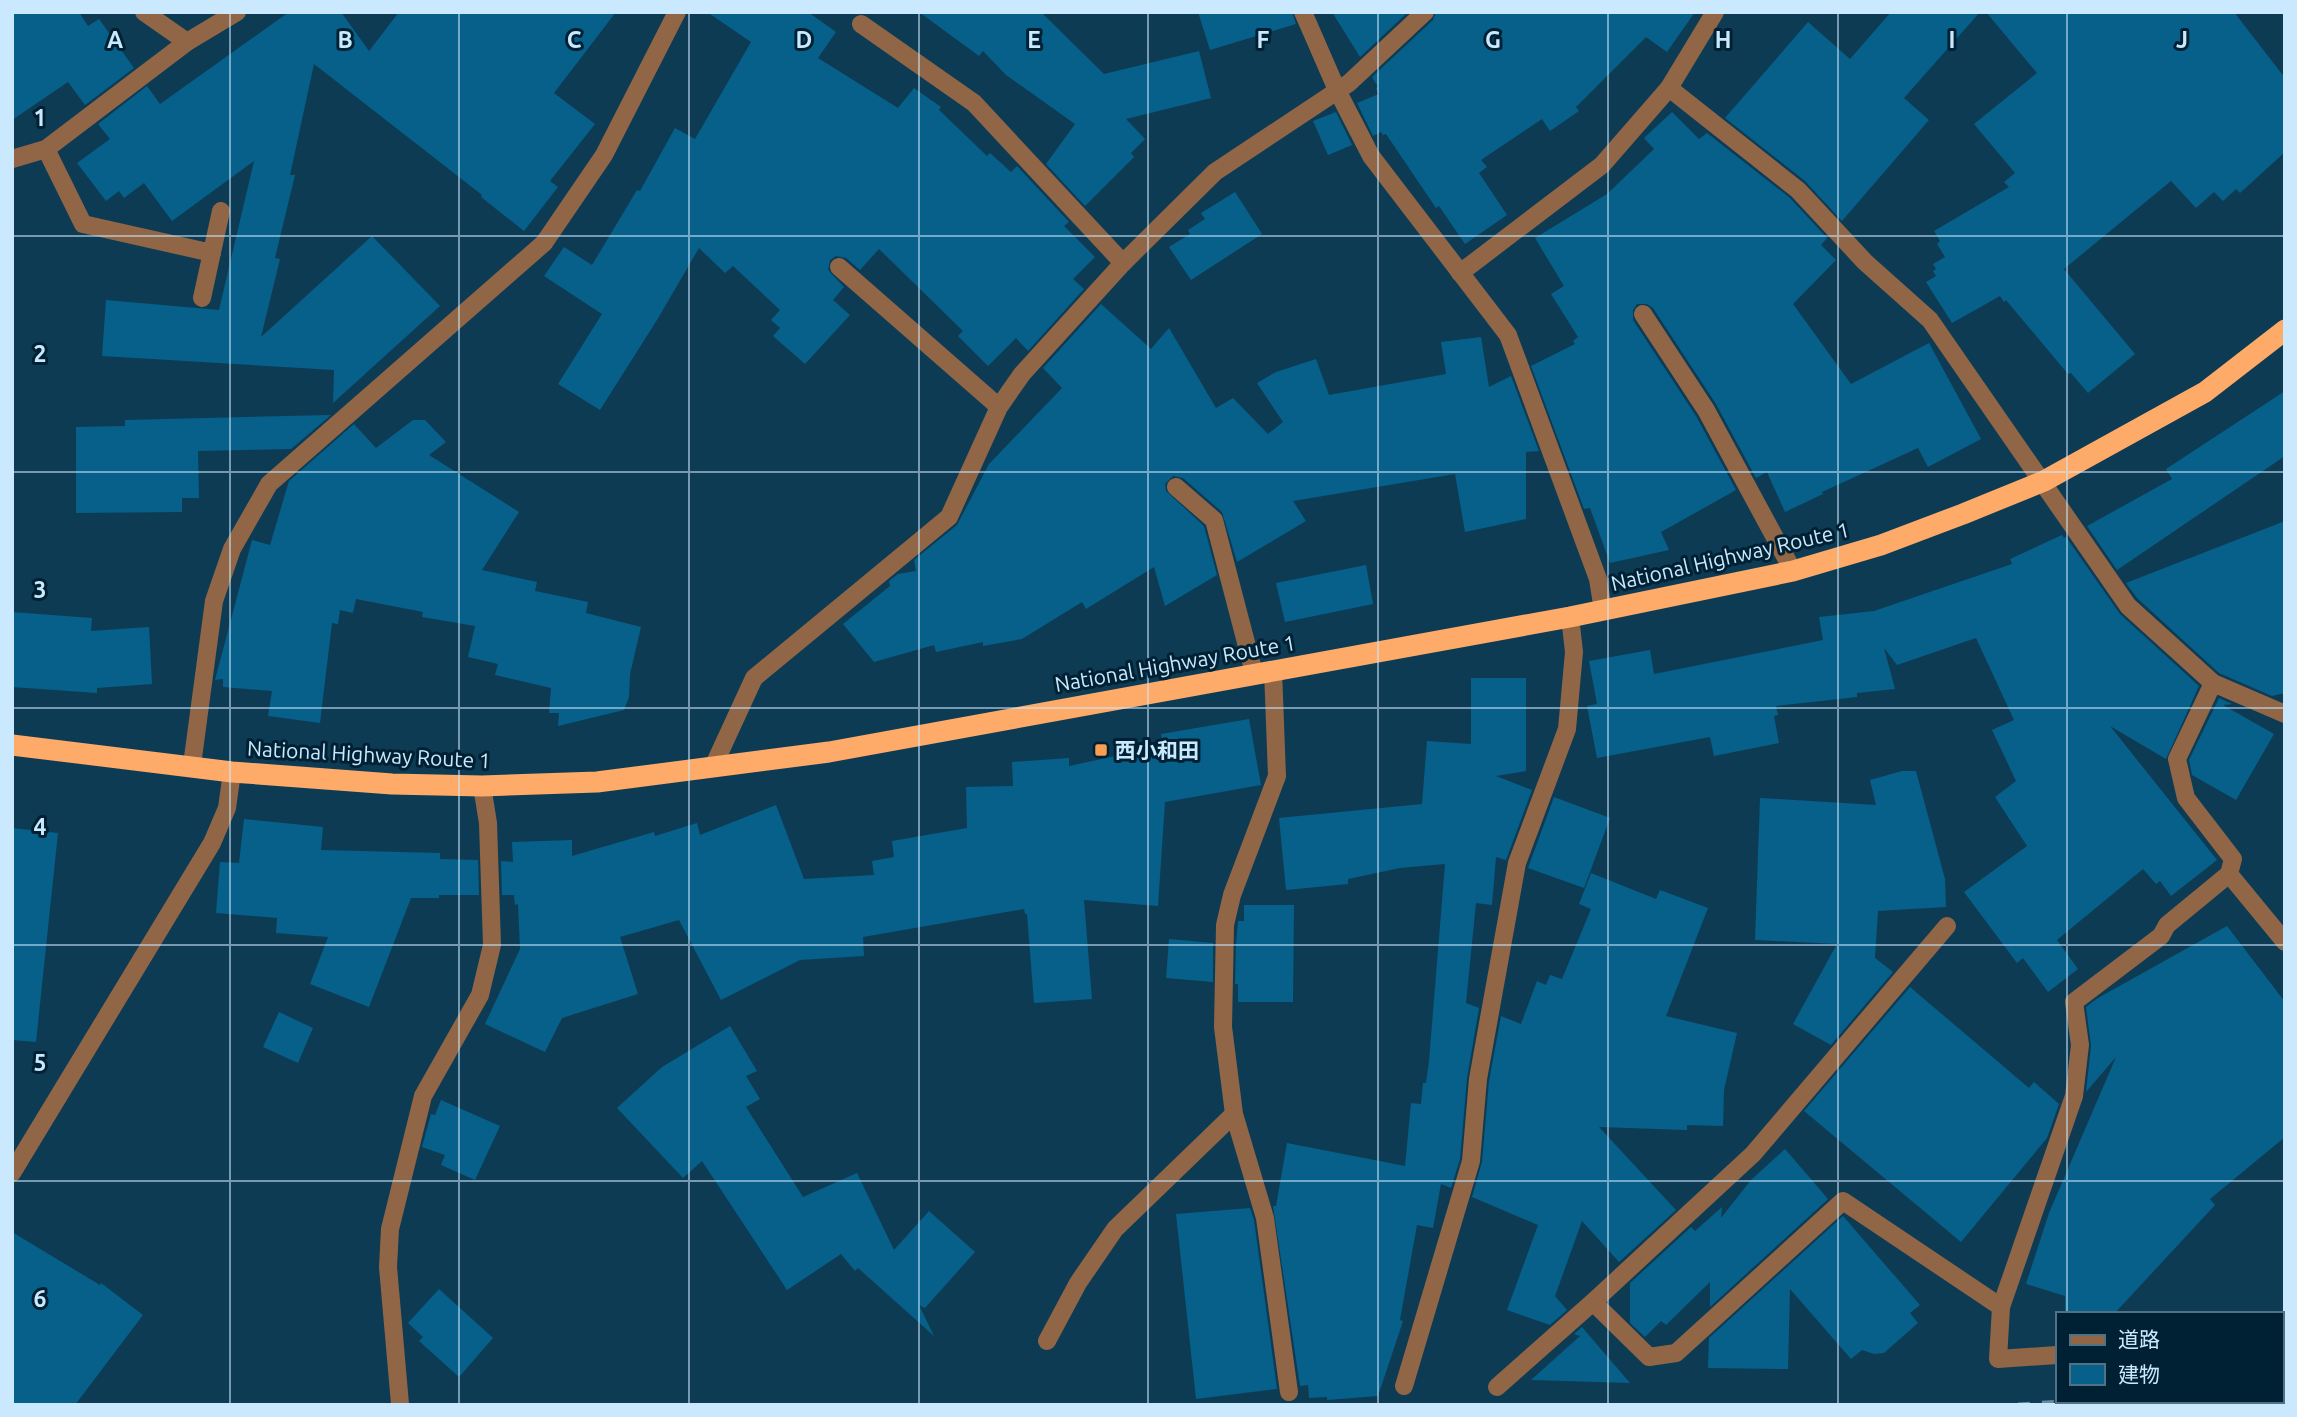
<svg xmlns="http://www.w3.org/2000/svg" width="2297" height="1417" font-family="Ubuntu,'Noto Sans JP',sans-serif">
<rect width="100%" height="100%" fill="#0e3b54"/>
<!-- building -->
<path fill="#06608a" d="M12,12H79L88,26L99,19L134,68L85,105L68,82L12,120Z
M289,12H341L369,51L399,12H616L554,93L595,124L550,181L558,187L524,231L481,197L482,195L314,64L290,175H295L275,258L280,259L261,337L372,236L440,306L333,403L334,370L102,356L106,300L219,310L254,161L172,221L144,183L124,198L119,191L106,201L77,163L110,139L98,124L147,86L160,104Z
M707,12H808L836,32L818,58L898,108L914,88L941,107L939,110L987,156L990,153L1011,172L1017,166L1069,222L1064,226L1095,257L1073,279L1084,289L1028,351L1016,338L988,366L958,336L963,331L879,249L860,270L846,258L836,256L830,260L828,270L844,287L833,300L850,315L805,364L773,336L780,328L771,320L780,310L733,266L725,273L699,248L657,320L600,410L558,384L602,314L544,276L564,247L592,265L637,190L640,191L675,128L695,139L751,42Z
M919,12H1041L1104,74L1199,51L1211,98L1126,119L1145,139L1131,153L1134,157L1085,206L1046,164L1075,124L1006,75L983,51L979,56Z
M1198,12H1292L1296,24L1210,50Z
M1332,12H1408L1360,57Z
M1436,12H1695L1667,52L1646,37L1576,107L1579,111L1550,131L1542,119L1481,160L1487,167L1479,173L1507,215L1465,244L1439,206L1436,208L1386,134L1383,135L1381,132L1373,136L1357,103L1379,94L1376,88L1378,87L1372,77L1433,20Z
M1891,12H1980L1904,98L1929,120L1842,221L1805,181L1725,118L1808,22L1850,59Z
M1986,12H2234L2285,78V152L2240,193L2236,189L2223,201L2214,192L2196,208L2171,181L2064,269L2135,354L2088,393L2071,373L2068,374L2006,300L2004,302L2000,296L1952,323L1926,282L1936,276L1933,271L1936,269L1933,264L1945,257L1937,244L1940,241L1934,231L2009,187L2004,182L2015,173L1974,124L2037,73Z
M1336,112L1352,145L1328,155L1313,121Z
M1672,112L1699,139L1707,133L1790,198L1827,238L1821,245L1836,260L1793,304L1851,384L1929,343L1981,439L1928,467L1918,448L1822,492L1823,494L1785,512L1767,472L1756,478L1716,404L1653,308L1647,304H1637L1633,310V320L1696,416L1736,490L1661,532L1669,550L1610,563L1590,508L1584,509L1531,366L1575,344L1573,341L1578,337L1551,294L1564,286L1535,238L1607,194L1654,149L1644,138Z
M1235,192L1262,234L1191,280L1169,247L1190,234L1188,230L1205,219L1201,213Z
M1101,304L1151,349L1169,328L1216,408L1233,398L1268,434L1283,422L1257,383L1276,372L1316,359L1329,395L1446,374L1441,342L1481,337L1489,387L1511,376L1539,451L1526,452V519L1465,532L1455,474L1293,501L1306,521L1237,562L1222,512L1183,478L1173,476L1165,484L1166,491L1204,526L1217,575L1165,606L1154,567L1086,609L1082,602L1022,639L983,646V642L936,652L934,645L874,662L843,624L890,586L889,581L898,574L916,571L914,560L957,525L989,464L1062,388L1043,368Z
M2285,391V456L2117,570L2087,526L2172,479L2166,469Z
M331,415L291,449L198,451L199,498H182V512L76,513V427L125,426V420Z
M413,420H425L446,442L429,455L519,512L482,570L537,582L535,591L588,602L586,613L641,627L630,674L629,697L624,710L558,726L559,713H549L551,688L495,675L498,664L468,657L475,626L422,617L423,612L356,599L353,613L340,610L338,624L332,623L320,723L268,716L272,691L223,687V679L215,680L252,540L270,545L289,481L354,424L376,448Z
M2285,521V693L2272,696L2219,673L2137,598L2126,583Z
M2062,535L2064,538L2066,537L2120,614L2199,686L2166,759L2110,726L2217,860L2171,896L2160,881L2156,884L2143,869L2057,940L2078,969L2048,992L2023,958L2017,963L1964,892L2027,846L1995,797L2016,781L1992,730L2014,720L1976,638L1897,665L1884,648L1895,689L1857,693V697L1776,706L1778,715L1774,716L1779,743L1714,756L1710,737L1597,758L1587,706L1597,704L1589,661L1650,650L1654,674L1823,640L1819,617L1874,611L2012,564L2010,559Z
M1366,565L1373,604L1285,622L1276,583Z
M12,612L92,618L91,631L149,627L152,684L97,688V693L12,687Z
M1471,678H1526V771L1496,776L1532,790L1506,860L1496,857L1492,905L1476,903L1466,1003L1479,1008L1467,1078L1460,1159L1451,1188L1441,1184L1433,1228L1417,1225L1400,1320L1403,1321L1378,1396L1327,1400V1397L1309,1398L1308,1385L1300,1386L1273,1206H1276L1287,1143L1405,1166L1411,1103L1421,1104L1423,1083H1426L1429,1061L1445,864L1400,868L1348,879V884L1286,890L1279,818L1422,804L1427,741L1471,744Z
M2219,698L2232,704L2223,705L2274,734L2236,800L2192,775L2189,760Z
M1249,719L1261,785L1165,802L1158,906L1084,900L1092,999L1034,1003L1027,914H1025L1024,909L863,937L864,956L800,960L721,1000L679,920L620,937L638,994L562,1018L545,1052L485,1024L520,949L518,904L515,905L514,895H502L501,861L513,862L512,842L572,840V856L654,832L655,836L697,823L700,835L776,805L804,879L874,875L872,861L894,857L892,841L967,828L966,787L1013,786L1012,762L1069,758V766L1163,746L1161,734Z
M1902,771H1916L1945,879L1946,907L1878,911L1875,958L1893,972L1831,1045L1793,1024L1837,944L1755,940L1760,798L1876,805L1870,780Z
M1554,797L1610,818L1584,888L1528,868Z
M244,819L323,827L321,850L440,853V859L478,860L479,895H439V898H411L369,1007L310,984L328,937L276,933L277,918L216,913L220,862L239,863Z
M12,828L58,833L36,1042L12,1040Z
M1591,873L1656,899L1660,890L1708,908L1666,1016L1737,1033L1724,1090L1723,1126L1687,1125V1130L1599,1127L1676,1210L1619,1262L1582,1221L1555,1296L1567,1310L1550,1325L1507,1310L1538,1225L1472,1197L1482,1162L1489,1081L1501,1016L1521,1024L1537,981L1546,985L1550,975L1562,979L1591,909L1579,904Z
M1244,905H1294L1293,1002H1238V984H1235L1236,945L1238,921H1244Z
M2227,926L2285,1002V1137L2210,1199L2215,1205L2114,1314H2065V1296L2026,1284L2049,1213L2116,1057L2086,1092L2091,1046L2086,1007L2098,998Z
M1169,939L1213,943V982L1166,978Z
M1910,987L2029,1088L2034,1082L2059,1104L2047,1138L1961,1242L1804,1111Z
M279,1012L313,1028L298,1063L263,1047Z
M730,1026L757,1071L746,1076L760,1099L746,1107L803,1197L857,1173L894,1250L929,1211L975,1252L925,1308L919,1305L934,1336L858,1268L855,1271L841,1254L787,1290L702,1161L683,1178L617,1108L662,1067Z
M441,1100L500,1126L475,1180L441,1165L445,1155L422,1147L431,1114L435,1115Z
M1785,1149L1828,1199L1710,1307V1282L1666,1325L1661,1321L1645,1337L1630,1323V1283L1691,1227L1695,1231L1722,1207L1721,1218L1751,1180Z
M1250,1208L1254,1220L1277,1389L1196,1399L1176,1214Z
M1843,1216L1920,1305L1910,1313L1918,1323L1884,1353L1874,1354L1862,1350L1851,1359L1790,1289L1788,1369L1708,1368L1709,1338Z
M12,1232L100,1285L101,1283L143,1315L75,1405H12Z
M439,1289L493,1338L459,1377L419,1341L423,1337L408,1323Z
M1582,1327L1630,1383L1531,1380L1580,1336L1574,1334Z"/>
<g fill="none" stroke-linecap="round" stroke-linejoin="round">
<!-- lane -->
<path stroke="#916646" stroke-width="18" d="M144,12L187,42
M839,267L999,407
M1460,273L1602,165L1669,88L1798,190L1865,262L1930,320L2128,606L2213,683L2285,714
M202,298L221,211
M1643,314L1706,410L1793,571
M1176,487L1214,520L1254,673
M1273,670L1277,776L1232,895L1225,925L1223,1027L1234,1114L1265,1218L1289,1392
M192,765L214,601L232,549L269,484L544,243
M713,767L754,678L949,517L999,407L1022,374L1123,263L974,103L861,24
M2229,874L2285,942
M2001,1307L2074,1096L2080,1045L2074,1002L2161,936L2167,925L2229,874L2233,859L2186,798L2177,759L2213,683
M1047,1341L1078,1283L1115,1229L1234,1114
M1404,1386L1471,1161L1478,1079L1517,863L1567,729L1574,652L1570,617
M1497,1387L1593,1302L1753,1154L1947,926
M400,1404L388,1267L390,1229L423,1096L480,995L492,945L488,823L482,786"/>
<!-- street -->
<path stroke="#916646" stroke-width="18" d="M1303,12L1337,90L1371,156L1508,335L1598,579L1603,610
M1669,88L1715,12
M46,149L83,224L212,253
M12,159L46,149L187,42L237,12
M544,243L604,155L677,12
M1123,263L1215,172L1349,83L1425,12
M12,1173L212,843L227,808L232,772
M1593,1302L1649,1357L1676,1353L1843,1201L2001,1307L1998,1359L2057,1355
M2281,1341H2285"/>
<!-- highway -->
<path stroke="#feaa69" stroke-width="21" d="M12,745L232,772L392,784L482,786L597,782L829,752L1570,617L1793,571L1881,545L1963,514L2044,481L2205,392L2285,330"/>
<!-- rail -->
<path stroke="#658ca3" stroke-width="5" stroke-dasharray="12 12" stroke-linecap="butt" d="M2281,1389L2285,1388
M2018,1405L2075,1401"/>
</g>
<!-- grid -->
<path fill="none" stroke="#cae9fe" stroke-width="2" stroke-opacity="0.55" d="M230,12V1405M459,12V1405M689,12V1405M919,12V1405M1148,12V1405M1378,12V1405M1608,12V1405M1838,12V1405M2067,12V1314M12,236H2285M12,472H2285M12,708H2285M12,945H2285M12,1181H2285M2067,1401V1405"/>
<!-- markers -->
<rect fill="#fb9e51" stroke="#002134" stroke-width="2.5" x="1094" y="743" width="14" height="14" rx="3.5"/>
<g text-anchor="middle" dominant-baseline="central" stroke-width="6" stroke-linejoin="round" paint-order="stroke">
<!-- street labels -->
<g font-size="21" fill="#cae9fe" stroke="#002134">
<text transform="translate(1730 556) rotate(-13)">National Highway Route 1</text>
<text transform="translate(1175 663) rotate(-10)">National Highway Route 1</text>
<text transform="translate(369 754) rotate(3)">National Highway Route 1</text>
</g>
<!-- poi labels -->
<g font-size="21" font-weight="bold" fill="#cae9fe" stroke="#002134" text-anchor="start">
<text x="1115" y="750">西小和田</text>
</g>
</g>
<g font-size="23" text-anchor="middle" font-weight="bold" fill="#cae9fe" stroke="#002134" stroke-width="6" stroke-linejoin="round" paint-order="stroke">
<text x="115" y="48">A</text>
<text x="345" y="48">B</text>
<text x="574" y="48">C</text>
<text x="804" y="48">D</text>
<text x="1034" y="48">E</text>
<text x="1263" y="48">F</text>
<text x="1493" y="48">G</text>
<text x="1723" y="48">H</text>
<text x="1952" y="48">I</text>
<text x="2182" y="48">J</text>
<text x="40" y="126">1</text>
<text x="40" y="362">2</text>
<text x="40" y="598">3</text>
<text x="40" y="835">4</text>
<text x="40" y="1071">5</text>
<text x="40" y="1307">6</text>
</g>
<!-- border -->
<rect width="2297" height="1417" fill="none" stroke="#cae9fe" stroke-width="28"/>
<!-- legend -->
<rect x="2056" y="1312" width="228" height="91" fill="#002134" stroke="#517185" stroke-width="2"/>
<rect x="2070" y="1335" width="35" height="10" fill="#916646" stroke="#517185" stroke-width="2"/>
<text x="2118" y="1347" font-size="21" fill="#cae9fe">道路</text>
<rect x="2070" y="1364" width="35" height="21" fill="#06608a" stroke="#517185" stroke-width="2"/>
<text x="2118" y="1382" font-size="21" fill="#cae9fe">建物</text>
</svg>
